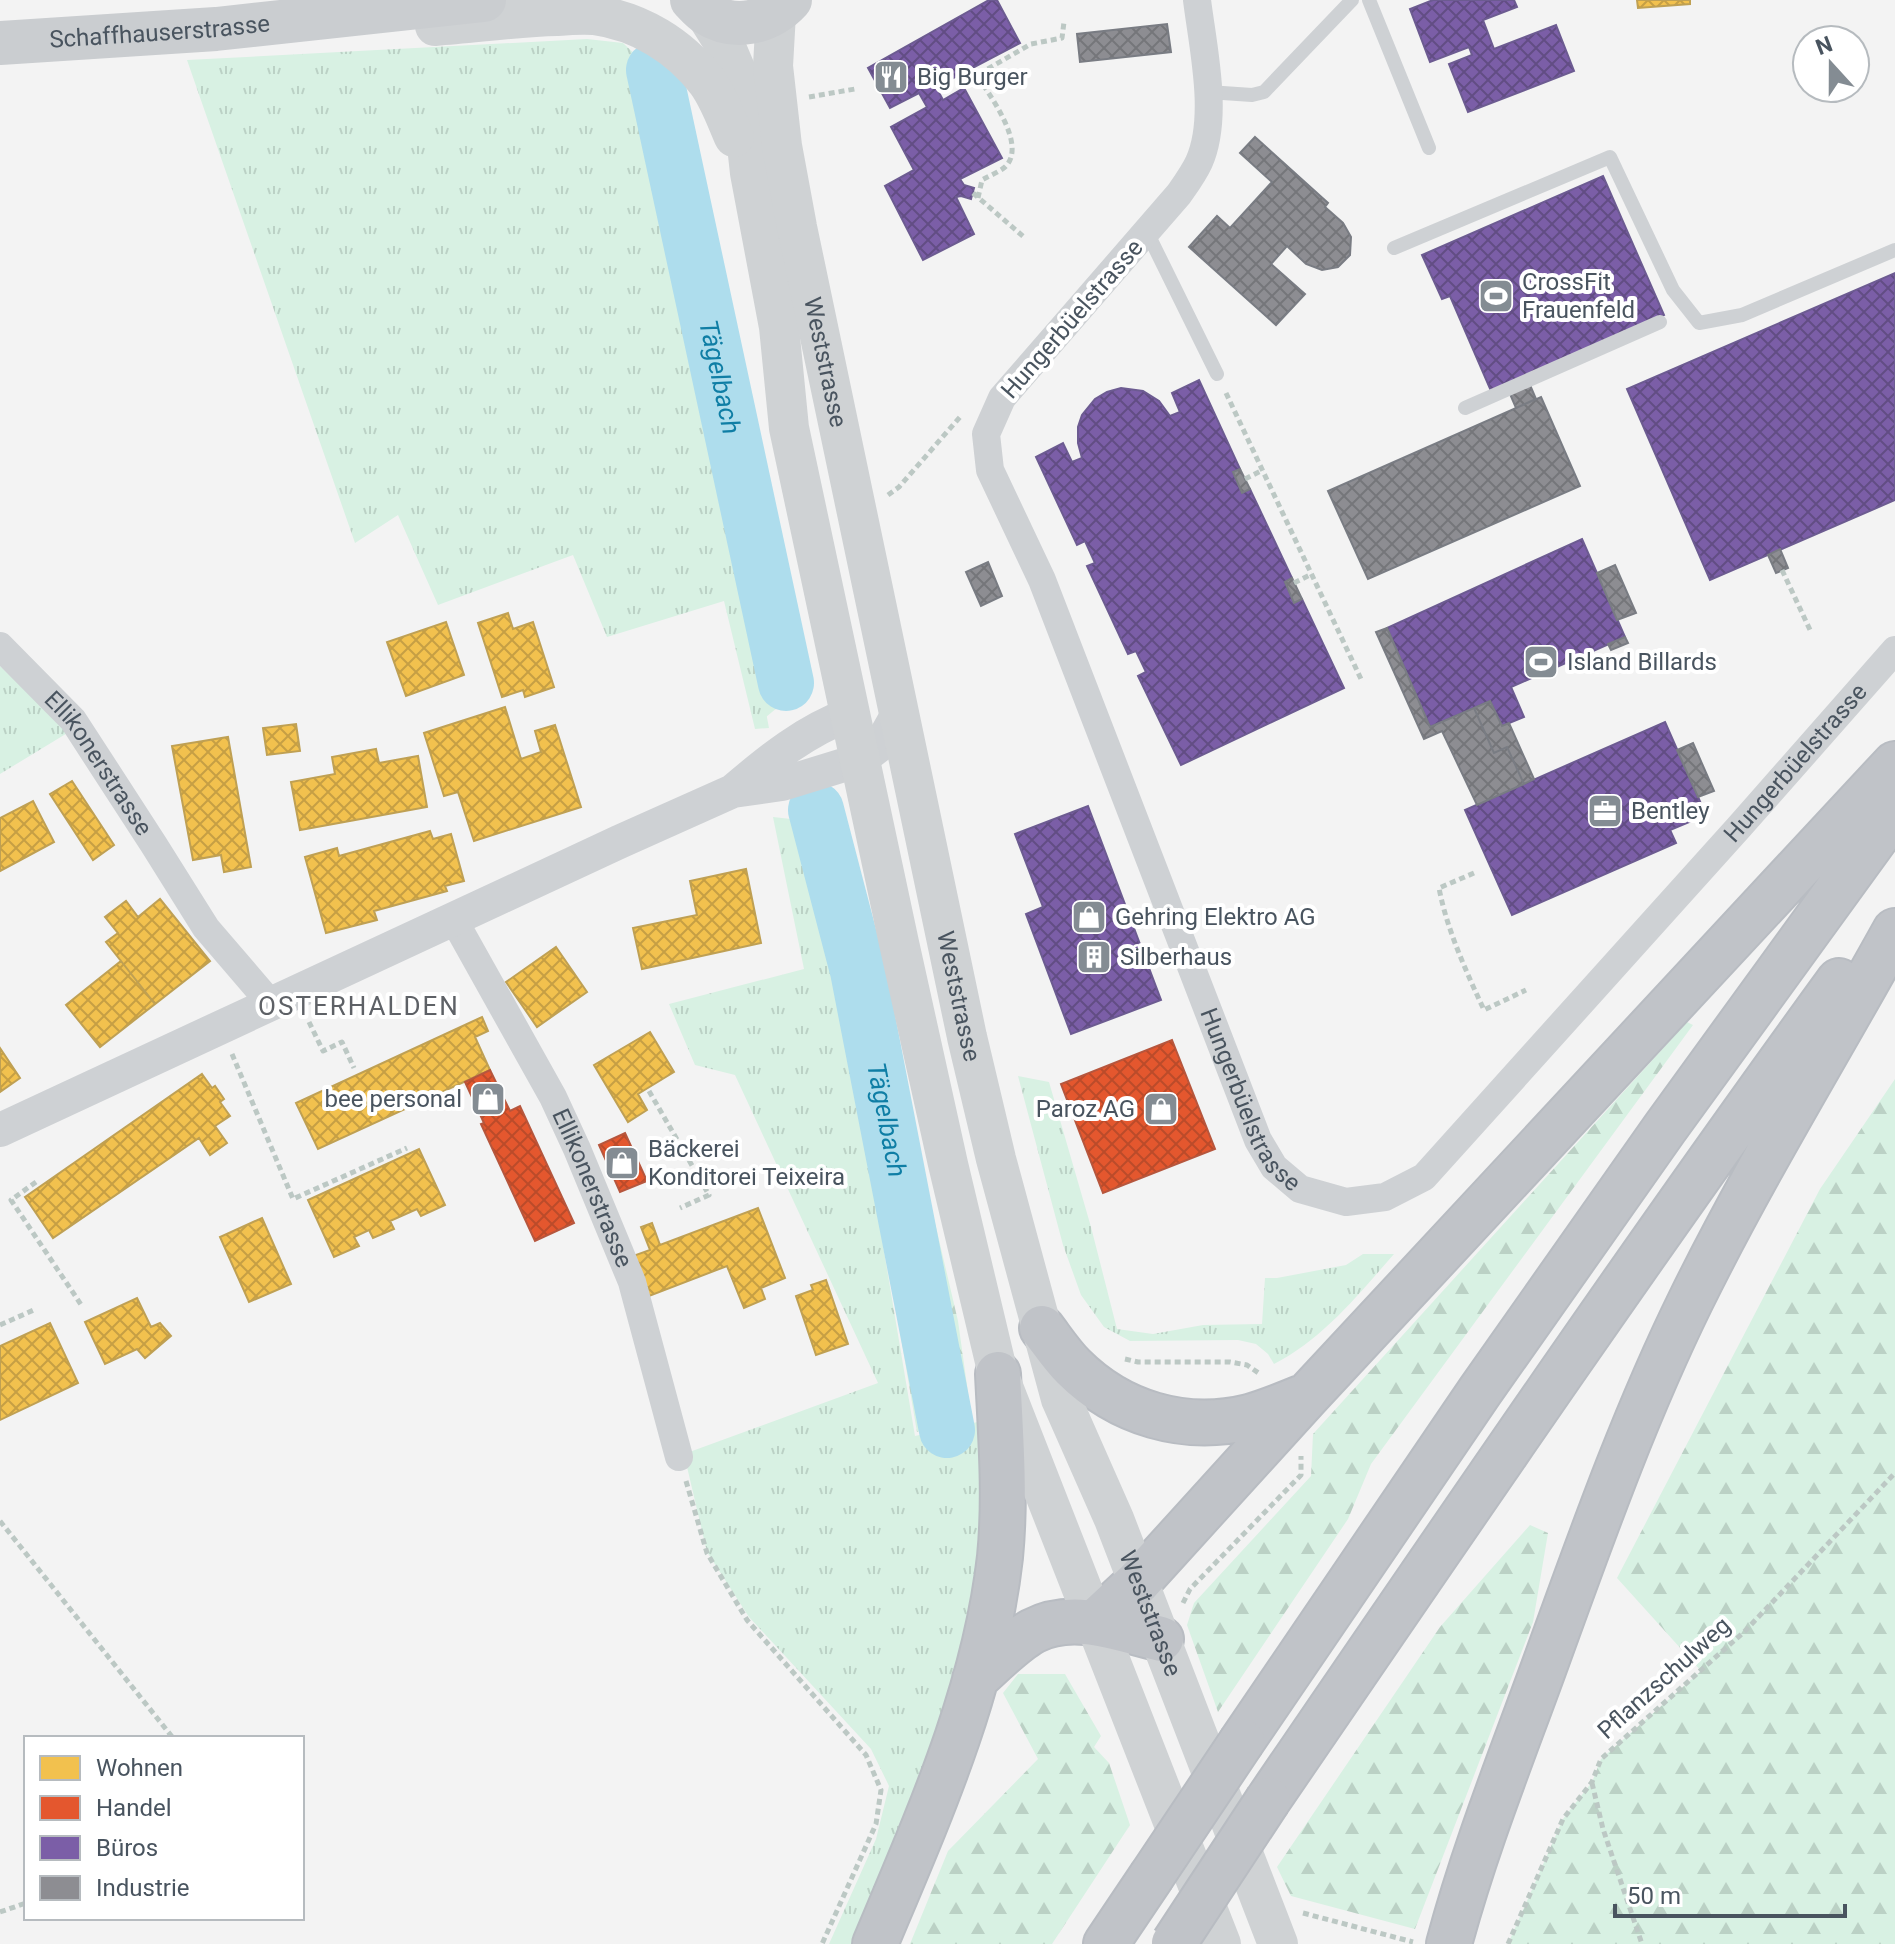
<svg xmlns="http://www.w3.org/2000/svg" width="1895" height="1944" font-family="Roboto,sans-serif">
<defs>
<pattern id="grass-tufts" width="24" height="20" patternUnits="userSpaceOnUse" patternTransform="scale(2)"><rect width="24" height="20" fill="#d8f1e3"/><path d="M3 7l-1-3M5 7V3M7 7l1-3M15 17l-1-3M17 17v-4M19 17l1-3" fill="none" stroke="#bbd1c5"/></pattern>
<pattern id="forest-firs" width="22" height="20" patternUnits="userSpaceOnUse" patternTransform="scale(2)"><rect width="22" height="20" fill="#d8f1e3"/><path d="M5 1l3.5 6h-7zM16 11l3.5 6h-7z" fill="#bbd1c5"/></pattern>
<pattern id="homes-cross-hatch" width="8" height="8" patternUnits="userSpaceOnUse" patternTransform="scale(2)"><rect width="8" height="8" fill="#f2c14e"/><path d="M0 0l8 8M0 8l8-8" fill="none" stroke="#c69f44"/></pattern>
<pattern id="shops-cross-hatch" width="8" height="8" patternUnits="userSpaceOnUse" patternTransform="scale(2)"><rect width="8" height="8" fill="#e4572e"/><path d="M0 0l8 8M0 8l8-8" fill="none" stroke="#bb4b2a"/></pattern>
<pattern id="offices-cross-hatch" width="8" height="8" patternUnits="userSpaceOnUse" patternTransform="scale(2)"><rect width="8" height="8" fill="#7b5ea7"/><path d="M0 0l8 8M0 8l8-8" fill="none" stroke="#624d84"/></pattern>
<pattern id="industry-cross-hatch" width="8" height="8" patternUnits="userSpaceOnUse" patternTransform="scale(2)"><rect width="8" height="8" fill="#8d8d92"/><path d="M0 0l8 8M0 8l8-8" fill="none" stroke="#75767a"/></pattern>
</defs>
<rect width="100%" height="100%" fill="#f3f3f3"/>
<!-- grass -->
<path fill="url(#grass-tufts)" d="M587,39L623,43L641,60L769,728L755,729L724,601L607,637L573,555L438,605L398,515L355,543L187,60Z
M0,666L69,732L0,774Z
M773,817L791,819L834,976L864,1132L915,1436L982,1421V1537L969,1634L931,1765L855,1944H829L876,1839L889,1786L871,1749L749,1617L707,1552L684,1454L878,1383L735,1075L695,1065L669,1004L804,969Z
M1018,1076L1049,1082L1091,1227L1117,1329L1153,1334L1203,1325L1262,1324L1265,1278H1277L1346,1265L1363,1254H1394C1358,1295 1323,1339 1274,1364L1268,1354L1256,1344L1238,1340L1130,1341L1104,1327L1081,1295L1063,1245Z"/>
<!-- forest -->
<path fill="url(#forest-firs)" d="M645,91L680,92L706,238L809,668L806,684L766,717Z
M831,816L861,907L958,1321L972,1421L917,1432L866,1132L835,976L794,818Z
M1687,1022L1693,1025L1371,1464L1348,1519L1218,1712L1187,1625L1194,1603L1311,1476L1313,1434Z
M1895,1079V1944H1508L1563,1819L1592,1782L1601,1759L1701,1671L1617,1578L1820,1189Z
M1530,1525L1548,1533L1533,1622L1415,1929L1291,1896L1277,1867L1440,1627Z
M1018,1674H1065L1101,1736L1094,1747L1109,1763L1130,1825L1052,1944H910L948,1851L1038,1759L1003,1693Z"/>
<!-- homes -->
<path fill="url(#homes-cross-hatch)" stroke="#bfa053" stroke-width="2" d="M1637,0H1690V4L1638,8Z
M508,613L513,629L533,622L554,687L525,697L523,690L502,697L478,623Z
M446,622L464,675L406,696L387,642Z
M505,707L521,759L541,752L535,731L555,725L581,807L474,841L458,792L444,796L424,733Z
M296,724L300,751L267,755L263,728Z
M228,737L251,867L224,872L221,855L193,860L172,746Z
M376,749L379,763L418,756L427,807L300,830L291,782L335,774L332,757Z
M72,781L114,845L93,860L50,794Z
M33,801L54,842L0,871V818Z
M430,831L433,839L451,834L464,881L445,886L447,891L374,911L377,920L326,933L305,857L337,848L339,856Z
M746,869L761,943L642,969L633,928L697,915L690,881Z
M160,899L210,961L155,1004L106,942L118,933L105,917L126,901L138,917Z
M556,947L587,992L537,1027L506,982Z
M121,961L155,1004L100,1047L66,1005Z
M482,1017L488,1031L475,1037L490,1070L318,1149L296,1103Z
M650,1032L674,1072L638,1094L647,1110L628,1122L594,1065Z
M0,1048L20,1078L0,1092Z
M202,1074L212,1088L215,1086L224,1099L220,1102L230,1116L215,1126L227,1143L210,1155L199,1138L53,1238L25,1197Z
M419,1149L445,1205L421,1216L417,1209L390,1221L394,1229L373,1238L369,1230L354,1237L359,1246L334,1257L308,1200Z
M758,1208L785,1278L761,1288L765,1299L744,1308L727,1266L649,1296L633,1256L650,1250L641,1227L652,1223L660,1245Z
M262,1218L291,1284L249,1302L220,1237Z
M826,1280L848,1344L816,1355L796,1296L813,1290L811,1285Z
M137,1298L151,1327L160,1323L171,1336L145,1358L137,1349L105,1364L85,1322Z
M50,1323L78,1383L0,1420V1346Z"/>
<!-- shops -->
<path fill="url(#shops-cross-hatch)" stroke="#b6563d" stroke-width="2" d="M1172,1040L1215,1149L1103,1193L1061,1084Z
M490,1070L510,1111L520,1106L574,1223L535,1241L481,1124L484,1123L465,1082Z
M625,1133L647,1181L620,1192L599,1145Z"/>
<!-- offices -->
<path fill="url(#offices-cross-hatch)" stroke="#6c5b91" stroke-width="2" d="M989,0H997L1020,43L936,87L943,100L964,88L1002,158L960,179L964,185L974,188L971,199L961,196L956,197L974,234L923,260L885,186L914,170L891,127L927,107L919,93L890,108L868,68Z
M1433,0H1514L1517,7L1483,20L1494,49L1556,25L1574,71L1468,112L1449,64L1472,55L1469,47L1430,62L1410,9Z
M1603,176L1664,315L1491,391L1450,296L1442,299L1422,255Z
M1895,273V500L1710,580L1627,389Z
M1199,380L1240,469L1233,472L1242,493L1250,489L1292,578L1285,582L1294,603L1302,599L1344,688L1181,765L1138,676L1146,672L1136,651L1128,654L1087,566L1095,563L1085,541L1077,545L1036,457L1063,443L1072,462L1082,458L1078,443V427L1082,415L1095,399L1107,392L1121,388L1143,391L1159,401L1170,416L1180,412L1172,393Z
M1582,539L1625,637L1511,687L1524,717L1502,726L1490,701L1430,727L1387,628Z
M1665,722L1706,815L1670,830L1676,843L1512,915L1465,810Z
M1088,806L1161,1000L1071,1034L1026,914L1043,907L1015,834Z"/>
<!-- industry -->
<path fill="url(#industry-cross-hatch)" stroke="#797c83" stroke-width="2" d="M1167,24L1171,52L1080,62L1077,34Z
M1255,137L1328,203L1325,207L1343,223L1351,237L1350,255L1338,267L1322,270L1306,264L1287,246L1271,264L1305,294L1276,325L1189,247L1217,216L1230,228L1272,182L1240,153Z
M1530,385L1536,399L1516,408L1510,394Z
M1541,397L1580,486L1368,579L1328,491Z
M1240,469L1250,489L1242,493L1233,472Z
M1780,549L1788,568L1776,573L1768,555Z
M988,562L1002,596L981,606L966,572Z
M1615,565L1636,613L1617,620L1597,573Z
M1292,578L1302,599L1294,603L1285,582Z
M1387,628L1430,727L1474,708L1494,753L1507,747L1524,784L1477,805L1442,731L1424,739L1376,632Z
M1625,637L1628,643L1611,650L1608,644Z
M1490,701L1502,726L1509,723L1534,779L1524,784L1507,747L1494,753L1474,708Z
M1693,743L1714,791L1698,797L1677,750Z"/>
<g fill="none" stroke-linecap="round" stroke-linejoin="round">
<!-- river -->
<g stroke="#aedded" stroke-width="56">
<path id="s1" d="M654,70L786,683"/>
<path id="s2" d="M816,810L858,971L947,1430"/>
</g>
<!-- motorway casing -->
<g stroke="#b8bcc2" stroke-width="48">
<path id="motorway" d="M1042,1328C1052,1341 1061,1355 1073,1367C1119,1413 1184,1433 1249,1417C1267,1412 1284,1405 1301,1398
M1094,1623L1138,1582L1307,1396L1895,764
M975,1679C992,1664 1013,1642 1033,1631C1073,1610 1120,1629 1161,1639
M1242,1741L1480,1391L1665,1128L1895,811
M1268,1800C1456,1525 1643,1250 1839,981
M875,1944C927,1820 985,1692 1000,1557C1006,1496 1001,1435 998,1374
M1106,1944L1151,1877
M1449,1944C1475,1847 1513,1753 1547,1659C1591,1538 1634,1416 1691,1300C1753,1174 1827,1054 1895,931"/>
</g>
<!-- path -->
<path stroke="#bcc8c4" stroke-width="5" stroke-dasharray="6 4" stroke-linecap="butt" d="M809,97L855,89
M973,193L1025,238
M978,198L982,180C989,176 999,172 1005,167C1028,145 989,95 977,75L1031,44L1062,38L1064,22
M1226,393L1361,679
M1245,479L1263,470
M888,495L899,487L960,417
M1782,570L1811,632
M1294,583L1312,574
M1474,873L1439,888C1447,930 1466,971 1484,1010L1526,990
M309,1022L323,1051L342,1042L354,1068
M232,1054L293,1199L407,1148
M649,1091L709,1195L680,1208
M36,1182L11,1200L82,1306
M0,1325L36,1309
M1125,1359L1138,1362H1230L1247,1365L1260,1374
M686,1481L707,1553L747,1620L866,1755L881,1790L876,1824L822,1944
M0,1521L173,1738
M1183,1603L1190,1589L1301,1475V1456
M1592,1783L1603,1829L1642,1944
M0,1912L26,1903
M1303,1913L1413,1942
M1508,1944L1563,1819L1592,1782L1601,1759L1745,1631L1895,1473"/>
<!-- service -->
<path stroke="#ced1d4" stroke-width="14" d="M1369,0L1429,148
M1208,92L1252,95L1264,92L1352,0
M1147,232L1217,374
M1394,248L1610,157L1673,290L1699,323L1742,315L1895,250
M1465,408L1660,322"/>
<!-- minor -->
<g stroke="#ced1d4" stroke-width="28">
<path id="s3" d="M1197,0C1203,48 1219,117 1199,162C1194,173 1186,184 1179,194L1002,398L986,434L990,470L1042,580L1258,1140L1274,1167L1300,1189L1346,1202L1385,1197L1424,1177L1740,826L1895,650"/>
<path id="s4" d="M0,646L73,720L154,845L206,928L272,1005"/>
<path id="s5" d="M454,920L553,1097L577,1149L632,1282L679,1457"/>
</g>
<!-- tertiary -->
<path stroke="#ced1d4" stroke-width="34" d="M733,791C769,760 806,730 851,714
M0,1130L619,842L733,791L782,784L860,760L881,744L899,712"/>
<!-- secondary -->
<g stroke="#cfd2d4" stroke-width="40">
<path d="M705,13L725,45L736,71L742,99L750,173L779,327L789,428L899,943L948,1164L998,1374L1221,1944"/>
<path id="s6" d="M776,13L773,66L782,146L797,227L967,1037L996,1159L1061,1399L1114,1519L1278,1944"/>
<path d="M435,26C476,23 517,17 557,16C569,15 582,14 594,15C639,21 680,46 707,82C719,98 726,119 734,137"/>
</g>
<!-- primary -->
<g stroke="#cacdd0" stroke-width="44">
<path d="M692,0C696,4 701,10 706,13C734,31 769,23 790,0"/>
<path id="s7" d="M0,43L216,29L484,0"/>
</g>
<!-- motorway -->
<use href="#motorway" stroke="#c0c3c8" stroke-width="44"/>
<!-- motorway-bridge casing -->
<g stroke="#b8bcc2" stroke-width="48" stroke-linecap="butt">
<path id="motorway-bridge" d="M1151,1877L1242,1741
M1174,1943L1268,1800"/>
</g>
<!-- motorway-bridge -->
<use href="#motorway-bridge" stroke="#c0c3c8" stroke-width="44"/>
</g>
<!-- icons -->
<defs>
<g id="restaurant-square" transform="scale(1.8)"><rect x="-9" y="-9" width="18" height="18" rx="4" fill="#848c93" stroke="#fff"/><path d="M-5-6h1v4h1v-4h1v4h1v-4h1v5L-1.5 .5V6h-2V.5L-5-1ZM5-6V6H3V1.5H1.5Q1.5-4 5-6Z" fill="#fff"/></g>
<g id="stadium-square" transform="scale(1.8)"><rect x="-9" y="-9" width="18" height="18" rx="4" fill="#848c93" stroke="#fff"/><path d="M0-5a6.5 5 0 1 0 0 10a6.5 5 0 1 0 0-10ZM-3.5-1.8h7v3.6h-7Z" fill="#fff"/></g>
<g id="office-square" transform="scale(1.8)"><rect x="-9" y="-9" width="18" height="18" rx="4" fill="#848c93" stroke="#fff"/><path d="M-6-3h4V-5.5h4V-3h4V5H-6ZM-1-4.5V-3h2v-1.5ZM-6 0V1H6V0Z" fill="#fff"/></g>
<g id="shop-square" transform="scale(1.8)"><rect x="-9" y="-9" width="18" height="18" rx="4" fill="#848c93" stroke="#fff"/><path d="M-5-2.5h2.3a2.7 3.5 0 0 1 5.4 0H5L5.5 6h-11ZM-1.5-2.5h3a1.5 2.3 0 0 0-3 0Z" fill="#fff"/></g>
<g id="building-square" transform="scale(1.8)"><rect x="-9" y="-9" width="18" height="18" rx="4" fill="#848c93" stroke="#fff"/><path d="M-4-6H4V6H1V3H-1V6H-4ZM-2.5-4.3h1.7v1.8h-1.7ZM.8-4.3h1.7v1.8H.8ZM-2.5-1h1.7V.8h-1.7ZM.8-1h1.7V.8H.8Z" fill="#fff"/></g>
</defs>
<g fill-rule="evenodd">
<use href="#restaurant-square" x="891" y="77"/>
<use href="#stadium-square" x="1496" y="296"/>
<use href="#stadium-square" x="1541" y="662"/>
<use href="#office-square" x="1605" y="811"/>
<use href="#shop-square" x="1089" y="917"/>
<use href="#building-square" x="1094" y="957"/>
<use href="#shop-square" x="488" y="1099"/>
<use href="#shop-square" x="1161" y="1109"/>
<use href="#shop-square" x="622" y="1163"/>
</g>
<g text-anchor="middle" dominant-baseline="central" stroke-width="8" stroke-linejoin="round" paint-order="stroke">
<!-- street labels -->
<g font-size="24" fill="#49545f" stroke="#fff">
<text stroke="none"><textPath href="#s7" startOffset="160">Schaffhauserstrasse</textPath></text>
<text transform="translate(1072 319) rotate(-49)">Hungerbüelstrasse</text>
<text stroke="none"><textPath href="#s6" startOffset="354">Weststrasse</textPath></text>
<text stroke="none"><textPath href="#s3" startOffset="2022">Hungerbüelstrasse</textPath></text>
<text stroke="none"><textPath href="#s4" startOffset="154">Ellikonerstrasse</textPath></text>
<text stroke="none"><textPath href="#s6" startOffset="1002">Weststrasse</textPath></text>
<text stroke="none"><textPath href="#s3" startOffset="1230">Hungerbüelstrasse</textPath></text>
<text stroke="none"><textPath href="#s5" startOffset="302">Ellikonerstrasse</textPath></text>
<text stroke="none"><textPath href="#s6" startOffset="1650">Weststrasse</textPath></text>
<text transform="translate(1664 1678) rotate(-42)">Pflanzschulweg</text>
</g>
<!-- poi labels -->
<g font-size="24" fill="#49545f" stroke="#fff" text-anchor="start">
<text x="917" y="77">Big Burger</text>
<text x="1522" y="282">CrossFit<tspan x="1522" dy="28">Frauenfeld</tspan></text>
<text x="1567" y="662">Island Billards</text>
<text x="1631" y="811">Bentley</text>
<text x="1115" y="917">Gehring Elektro AG</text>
<text x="1120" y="957">Silberhaus</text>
<text x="462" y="1099" text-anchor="end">bee personal</text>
<text x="1135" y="1109" text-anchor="end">Paroz AG</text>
<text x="648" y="1149">Bäckerei<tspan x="648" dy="28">Konditorei Teixeira</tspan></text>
</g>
<!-- water labels -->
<g font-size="26" font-style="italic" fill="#0f7ea5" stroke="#fff">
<text stroke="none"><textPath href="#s1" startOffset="314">Tägelbach</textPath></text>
<text stroke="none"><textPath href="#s2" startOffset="318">Tägelbach</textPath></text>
</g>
<!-- neighbourhood labels -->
<g font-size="26" letter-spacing="2" fill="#5e6166" stroke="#fff">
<text x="359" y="1006">OSTERHALDEN</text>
</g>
</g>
<!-- legend -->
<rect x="24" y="1736" width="280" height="184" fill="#ffffff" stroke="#b6bbbf" stroke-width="2"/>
<rect x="40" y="1756" width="40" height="24" fill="#f2c14e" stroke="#b6bbbf" stroke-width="2"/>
<text x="96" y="1776" font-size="24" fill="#49545f">Wohnen</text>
<rect x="40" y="1796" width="40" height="24" fill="#e4572e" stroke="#b6bbbf" stroke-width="2"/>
<text x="96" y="1816" font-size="24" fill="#49545f">Handel</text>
<rect x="40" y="1836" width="40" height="24" fill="#7b5ea7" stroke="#b6bbbf" stroke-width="2"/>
<text x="96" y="1856" font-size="24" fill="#49545f">Büros</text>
<rect x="40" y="1876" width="40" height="24" fill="#8d8d92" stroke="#b6bbbf" stroke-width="2"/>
<text x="96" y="1896" font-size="24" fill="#49545f">Industrie</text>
<!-- north arrow -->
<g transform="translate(1831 64) rotate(339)"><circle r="38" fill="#ffffff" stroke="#b6bbbf" stroke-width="2"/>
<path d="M0-6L14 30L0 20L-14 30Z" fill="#848c93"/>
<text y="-12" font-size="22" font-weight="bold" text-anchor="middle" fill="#49545f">N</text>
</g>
<!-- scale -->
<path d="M1615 1904v12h230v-12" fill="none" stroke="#49545f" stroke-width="4"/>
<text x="1627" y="1904" font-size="24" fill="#49545f" stroke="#ffffff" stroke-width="6" paint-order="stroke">50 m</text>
</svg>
